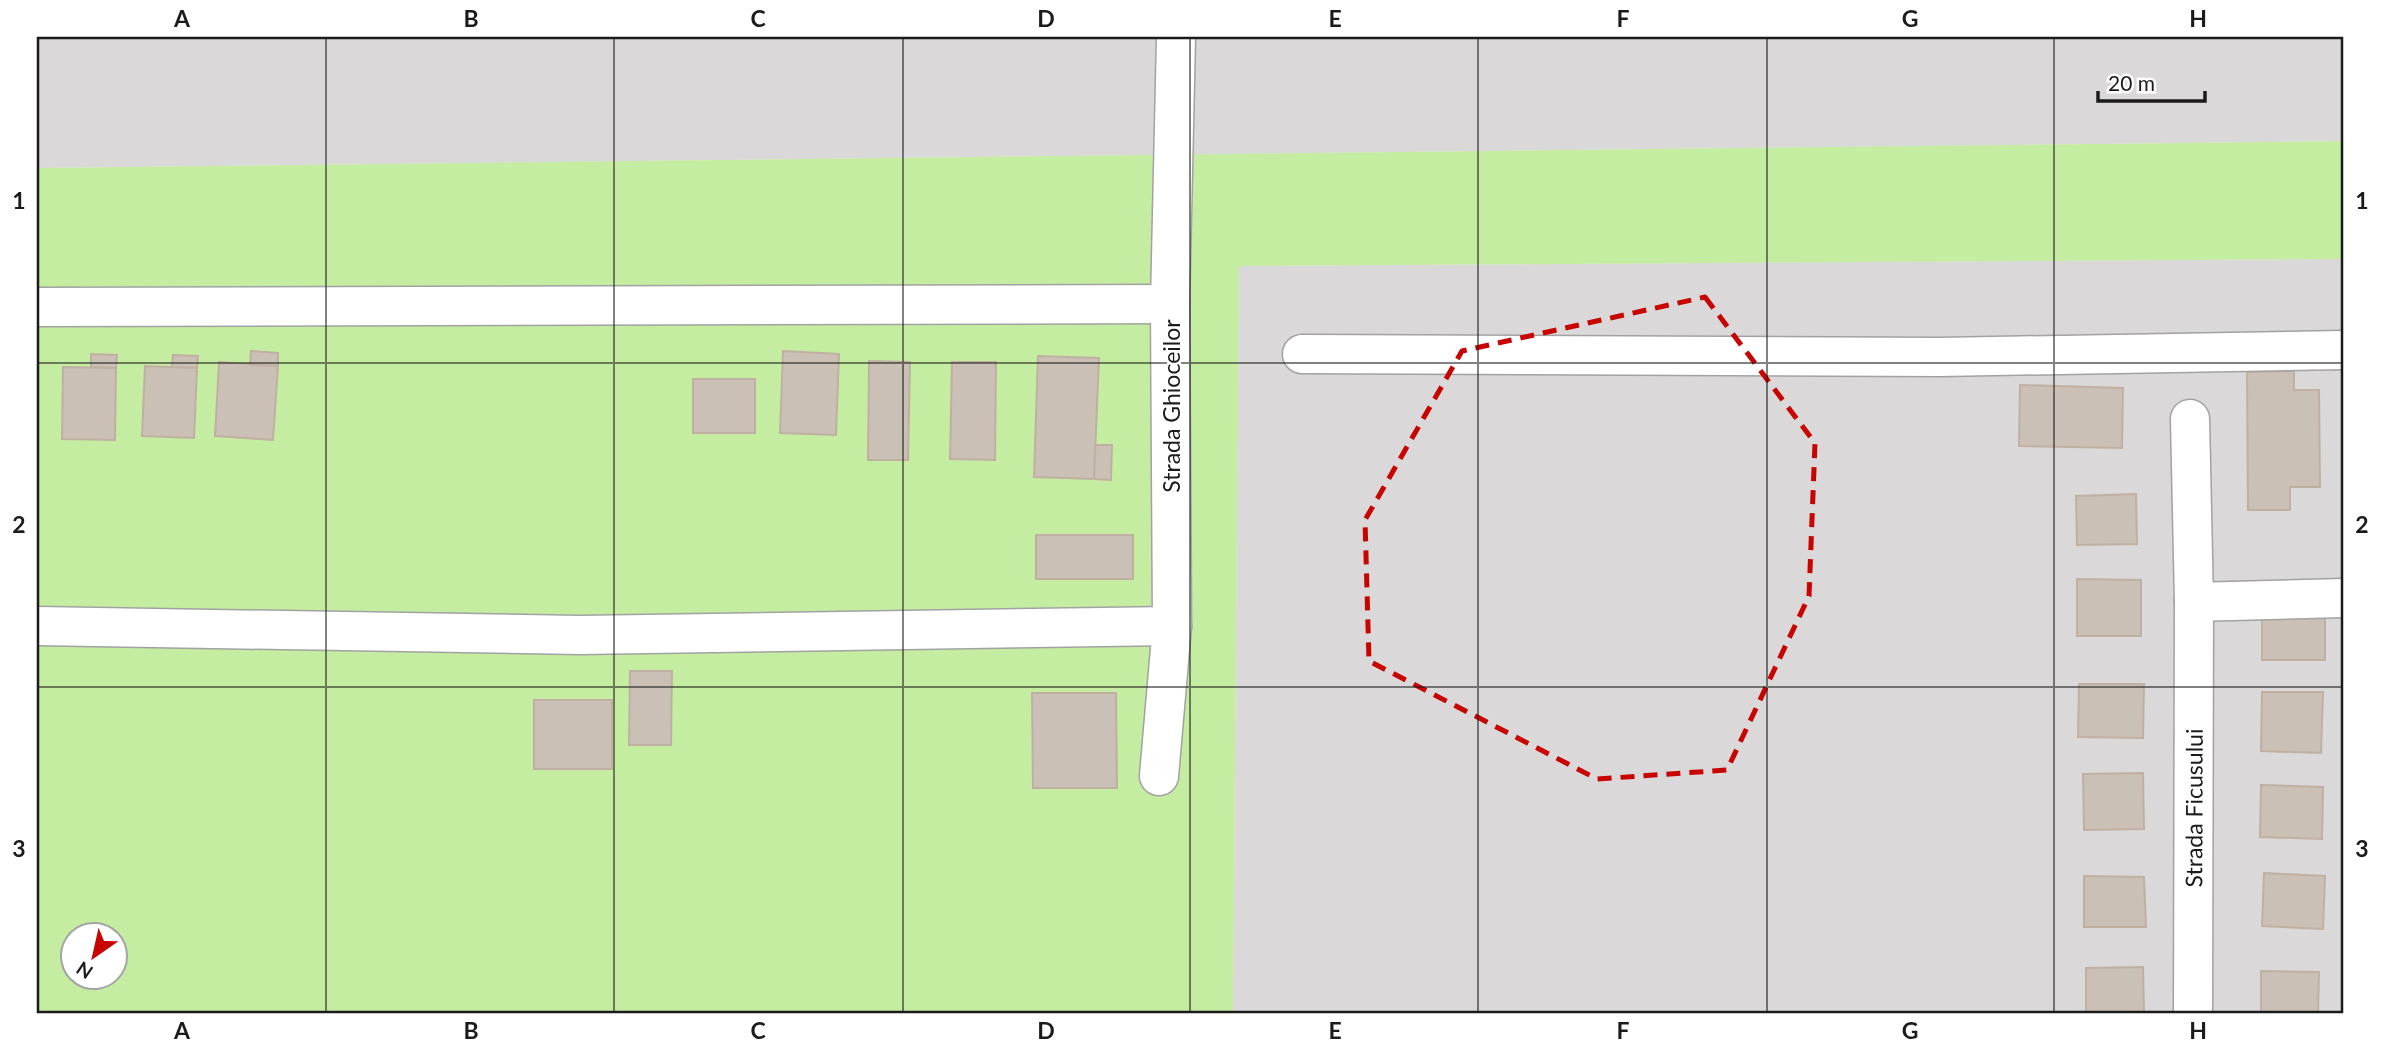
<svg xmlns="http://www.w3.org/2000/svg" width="2381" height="1050" font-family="Lato,sans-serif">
<rect width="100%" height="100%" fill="#eeeae0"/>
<!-- residential -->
<path fill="#dad8d8" d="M37,37H2344V141L37,168Z
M2344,259V1013H1233L1239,266Z"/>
<!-- grass -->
<path fill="#c5eda1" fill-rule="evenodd" d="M2344,141V259L1239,266L1233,1013H37V168ZM74,934H116V976H74Z"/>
<!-- building -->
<path fill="#cac0b6" stroke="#c0b0a2" stroke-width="2" d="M251,351L278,353V366L250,365Z
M783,351L839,354L836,435L780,433Z
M91,354L117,355L116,368L91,367Z
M173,355L198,356L197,368L172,367Z
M1038,356L1099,358L1094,479L1034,477Z
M869,361L910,362L908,460H868Z
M219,362L278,366L273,440L215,436Z
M952,362H996L995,460L950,459Z
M145,366L197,368L194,438L142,436Z
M63,367L116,368L115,440L62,439Z
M2294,371V390H2319L2320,487H2290V510H2248L2247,372Z
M693,379H755V433H693Z
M2020,385L2123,388L2122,448L2019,446Z
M1095,445H1112L1111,480L1094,479Z
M2136,494L2137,544L2077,545L2076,496Z
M1036,535H1133V579H1036Z
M2077,579L2141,580V636H2077Z
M2262,605H2325V660H2262Z
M630,671H672L671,745H629Z
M2079,684H2144L2143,738L2078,737Z
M2262,692H2323L2321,753L2261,751Z
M1032,693H1116L1117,788H1033Z
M534,700H612V769H534Z
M2143,773L2144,829L2084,830L2083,774Z
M2261,785L2323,787L2322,839L2260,837Z
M2264,873L2325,876L2323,929L2262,926Z
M2084,876L2144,877L2146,927H2084Z
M2143,967L2144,1013H2086V968Z
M2261,971L2319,972L2318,1013H2261Z"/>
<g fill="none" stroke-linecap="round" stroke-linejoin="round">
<!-- street casing -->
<g stroke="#a2a2a2" stroke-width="41">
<g id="street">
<path d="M37,307L1170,304"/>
<path d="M1302,354L1940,357L2344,350"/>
<path d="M2190,419L2194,602L2344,598"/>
<path d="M37,626L580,635L1172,626"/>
<path d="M1159,776L1172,626L1170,304L1176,37"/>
<path id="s1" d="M2193,1013L2194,602"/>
</g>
</g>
<!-- street -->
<use href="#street" stroke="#fff" stroke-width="38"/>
</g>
<!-- marked area -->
<path fill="none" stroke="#c70400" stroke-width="5" stroke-dasharray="14 9" stroke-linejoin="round" d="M1705,297L1815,443L1809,596L1727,770L1597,779L1369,661L1365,520L1462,351Z"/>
<!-- grid -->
<path fill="none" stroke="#1b1b1b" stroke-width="2" stroke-opacity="0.55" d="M326,37V1013M614,37V1013M903,37V1013M1190,37V1013M1478,37V1013M1767,37V1013M2054,37V1013M37,363H2344M37,687H2344"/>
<g text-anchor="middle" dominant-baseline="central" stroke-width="5" stroke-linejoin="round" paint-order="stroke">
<!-- street labels -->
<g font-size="23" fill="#1b1b1b" stroke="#fff">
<text transform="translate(1171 406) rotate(-90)">Strada Ghioceilor</text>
<text stroke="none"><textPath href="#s1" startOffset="205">Strada Ficusului</textPath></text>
</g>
</g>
<!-- border -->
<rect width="2381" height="1050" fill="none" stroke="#ffffff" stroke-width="77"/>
<!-- north arrow -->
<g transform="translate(94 956) rotate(214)"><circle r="33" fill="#ffffff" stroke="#a4a4a4" stroke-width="2"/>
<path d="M0-5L12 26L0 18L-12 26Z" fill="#c70400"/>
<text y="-10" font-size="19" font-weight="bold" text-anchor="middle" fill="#1b1b1b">N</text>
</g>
<!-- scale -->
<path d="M2098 91v10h107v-10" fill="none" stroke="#1b1b1b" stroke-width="3.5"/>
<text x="2108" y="91" font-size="21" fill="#1b1b1b" stroke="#ffffff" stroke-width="5" paint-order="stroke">20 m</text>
<rect x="38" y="38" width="2304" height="974" fill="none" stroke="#1b1b1b" stroke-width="2.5"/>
<g font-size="23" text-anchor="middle" font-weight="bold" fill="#1b1b1b">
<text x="182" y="27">A</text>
<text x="471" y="27">B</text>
<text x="758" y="27">C</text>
<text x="1046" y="27">D</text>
<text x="1335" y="27">E</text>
<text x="1623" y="27">F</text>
<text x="1910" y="27">G</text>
<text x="2198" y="27">H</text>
<text x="19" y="209">1</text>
<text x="2362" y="209">1</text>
<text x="19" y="533">2</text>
<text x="2362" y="533">2</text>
<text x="19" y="857">3</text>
<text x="2362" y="857">3</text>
<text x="182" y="1039">A</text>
<text x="471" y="1039">B</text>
<text x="758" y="1039">C</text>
<text x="1046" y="1039">D</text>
<text x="1335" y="1039">E</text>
<text x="1623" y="1039">F</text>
<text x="1910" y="1039">G</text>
<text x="2198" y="1039">H</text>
</g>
</svg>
